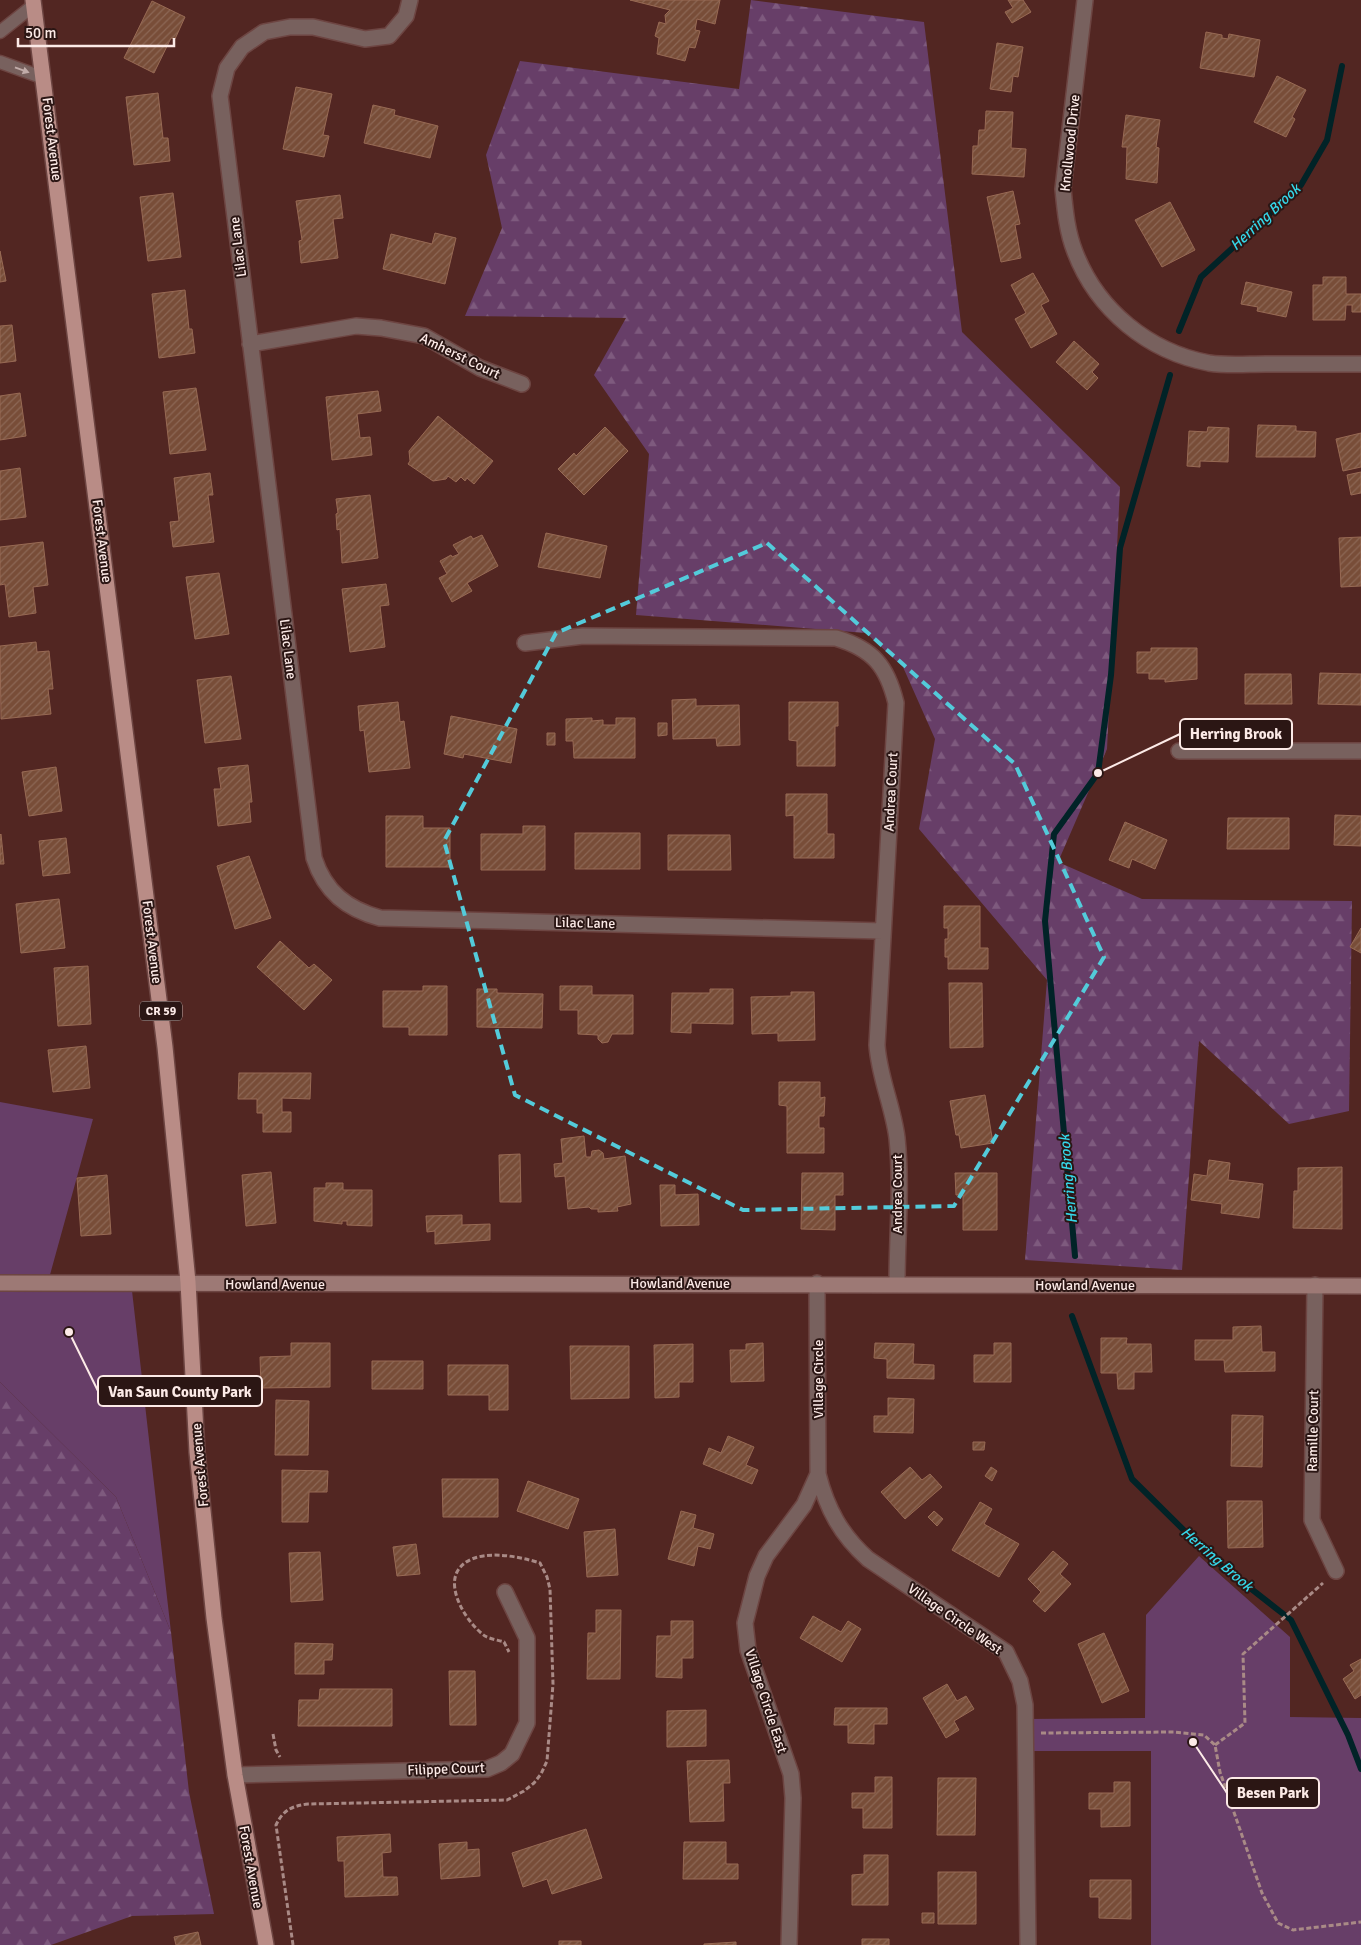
<svg xmlns="http://www.w3.org/2000/svg" width="1361" height="1945" font-family="Signika,sans-serif">
<defs>
<pattern id="forest-firs" width="22" height="20" patternUnits="userSpaceOnUse" patternTransform="scale(1.25)"><rect width="22" height="20" fill="#673e68"/><path d="M5 1l3.5 6h-7zM16 11l3.5 6h-7z" fill="#7e5a7e"/></pattern>
<pattern id="building-hatch" width="6" height="6" patternUnits="userSpaceOnUse" patternTransform="scale(1.25)"><rect width="6" height="6" fill="#784d38"/><path d="M-1 1l2-2M0 6l6-6M5 7l2-2" fill="none" stroke="#8c6755"/></pattern>
</defs>
<rect width="100%" height="100%" fill="#522622"/>
<!-- forest -->
<path fill="url(#forest-firs)" d="M751,0L924,22L962,332L1120,487L1107,749L1058,862L1142,899L1352,901L1349,1111L1289,1124L1199,1041L1182,1270L1025,1260L1047,980L919,829L935,739L903,667L866,633L636,615L649,454L594,375L626,318L465,316L502,228L486,155L520,61L739,89Z
M0,1382L116,1497L171,1632L189,1792L214,1914L132,1916L51,1945H0Z"/>
<!-- green -->
<path fill="#673e68" d="M0,1102L93,1119L48,1282H131L171,1632L116,1497L0,1382Z
M1199,1556L1290,1637V1717L1361,1718V1945H1151V1751H1026L1025,1719L1145,1718L1146,1615Z"/>
<g fill="none" stroke-linecap="round" stroke-linejoin="round">
<!-- stream -->
<path stroke="#012327" stroke-width="6" d="M1179,331L1201,277L1301,185L1327,140L1342,66
M1075,1256L1045,921L1054,834L1098,773L1111,675L1120,548L1170,375
M1072,1316L1132,1479L1213,1559L1291,1620L1348,1735L1361,1769"/>
</g>
<!-- building -->
<path fill="url(#building-hatch)" stroke="#986a54" d="M630,0H720L715,24L697,19L695,30L700,31L695,48L689,47L685,61L657,54L659,38L655,36L659,22L666,24L665,15L670,10Z
M1008,0H1023L1031,12L1012,23L1005,12L1013,8Z
M152,1L185,17L175,39L171,38L154,73L124,58Z
M1206,32L1222,35V38L1228,39L1229,34L1260,40L1254,77L1200,68Z
M997,43L1023,47L1018,77L1013,76L1011,92L990,89Z
M1277,76L1306,90L1292,117L1295,119L1286,137L1254,122Z
M296,87L332,94L323,135L329,136L324,157L283,149Z
M158,93L163,138H168L170,161L134,165L126,97Z
M373,105L395,110L394,115L438,126L430,158L364,143Z
M986,111L1013,112L1011,148L1026,149L1024,177L972,174L973,146H978L979,130H985Z
M1126,115L1160,120L1156,147L1159,148L1157,183L1126,179L1127,147H1122Z
M1013,191L1020,224L1015,225L1021,258L1001,262L987,197Z
M173,193L181,257L148,261L140,197Z
M340,195L343,218L333,219L338,258L301,263L299,241L302,240L296,201Z
M1170,202L1195,250L1162,267L1135,220Z
M435,233L456,238L445,284L383,269L391,234L432,244Z
M0,251L6,281L0,282Z
M1033,273L1049,301L1041,305L1057,334L1031,348L1015,319L1026,313L1011,285Z
M1323,277H1346V294H1361V312H1352V305H1346L1345,320H1313V285H1323Z
M1246,282L1292,292L1286,317L1257,311L1258,307L1241,304Z
M185,290L189,329H192L195,353L159,358L152,294Z
M12,325L16,361L0,363V326Z
M1074,341L1099,364L1092,372L1098,378L1087,390L1056,362Z
M196,388L206,450L170,454L163,392Z
M378,391L381,411L357,414L360,438L370,437L372,455L332,460L326,397Z
M20,393L26,436L0,440V396Z
M438,416L493,461L474,484L467,478L465,481L461,477L456,482L448,476L446,479L433,481L408,464L410,461L409,451Z
M1258,425L1296,426V431L1316,432L1315,457H1256Z
M605,427L628,451L584,495L558,469L574,453L576,456Z
M1208,427L1229,428L1228,462L1200,461V467L1187,466L1189,431L1207,432Z
M1361,433V467L1343,471L1336,439Z
M20,468L26,517L0,520V471Z
M1361,472V493L1351,495L1347,475Z
M210,473L213,495H208L214,542L173,547L170,522L179,521L174,478Z
M370,495L378,558L342,563L340,529L337,530L336,514L338,513L336,499Z
M546,533L607,546L600,578L538,567Z
M482,535L498,566L467,583L472,591L452,602L439,578L447,574L440,561L451,555L452,557L459,554L453,545L471,536L473,539Z
M1361,537V586L1341,587L1339,538Z
M43,542L48,585L33,587L36,613L9,617L5,584L0,585V547Z
M219,573L229,634L195,639L186,577Z
M386,584L389,605L380,606L385,647L350,652L342,589Z
M36,642L37,652L49,651L53,689H48L51,714L1,719L0,646Z
M1151,648H1197V679L1165,682V679H1149V673H1137V652H1151Z
M1320,673L1361,674V705L1318,704Z
M1245,674H1291L1292,704H1245Z
M231,676L241,739L205,743L197,680Z
M696,699V706L739,705L740,745L717,746L716,738L673,739L672,700Z
M398,702L400,722L404,721L410,768L369,772L364,730L360,731L358,706Z
M789,702H838V726H835V766H797V741L789,740Z
M451,716L517,729L511,763L464,754L463,758L444,754Z
M592,718V721L603,720V725H616V718H635V758H574L573,741H566V719Z
M658,723H667V735L658,736Z
M547,733H555V745H547Z
M248,765L252,802H249L251,822L218,826L214,789H221L218,768Z
M56,767L62,811L29,816L22,772Z
M786,794H827V834H834V858H794V815L786,816Z
M1335,815L1361,816V846L1334,845Z
M386,816H423V828H450V867H386Z
M1228,818H1289V849H1227Z
M1125,822L1167,840L1155,869L1132,859L1129,868L1109,860Z
M523,826H545V870H481V834H523Z
M575,833H640V869H575Z
M1,834L4,864H0V835Z
M668,835H730L731,870H668Z
M66,838L70,873L43,876L39,841Z
M249,856L271,918L235,929L217,866Z
M59,899L65,948L21,953L16,904Z
M944,906H980V948H988V969H948V957H945V939H948V928H944Z
M1361,928V953L1350,947Z
M280,941L309,968L314,964L332,980L304,1010L257,967Z
M88,966L91,1024L58,1026L54,968Z
M949,983H982L983,1047L950,1048Z
M423,986H447V1035H409V1027H383V991H423Z
M560,986H592V995H633V1034H612L608,1042L602,1043L598,1039V1035L578,1034V1010H560Z
M477,989H497V993L543,994L542,1028L477,1027Z
M710,989H733V1024L691,1023V1033L671,1032L672,993H710Z
M791,992H814L815,1040L778,1041V1033L752,1034L751,997L791,996Z
M86,1046L90,1088L53,1092L48,1050Z
M239,1073H311L310,1099L282,1098V1112H291V1132H263V1113H257V1099H238Z
M779,1082H820V1098L825,1097L824,1116H819V1128H824V1153H787V1106L779,1105Z
M985,1095L993,1143L961,1148L959,1135H956L950,1101Z
M584,1136L586,1157H591L592,1151L599,1150L603,1153L604,1159L625,1156L631,1204L617,1207L618,1211L598,1212V1209H591L589,1207L568,1209L565,1176L555,1177L554,1164L563,1163L561,1139Z
M520,1154L521,1202H500L499,1155Z
M1209,1160L1230,1163L1228,1180L1263,1184L1259,1218L1221,1213L1222,1204L1191,1200L1194,1174L1207,1176Z
M1342,1167V1229L1293,1228L1294,1191H1298V1168Z
M271,1172L276,1223L246,1226L242,1175Z
M802,1173H843V1195H835V1230L801,1229Z
M955,1173H997V1230H963V1195H956Z
M107,1175L111,1234L81,1236L77,1178Z
M326,1183H343V1190H372V1226L347,1225V1221H342V1224L314,1221V1188H326Z
M660,1185H675V1195L698,1194L699,1225L661,1226Z
M462,1215V1225L490,1224V1240L435,1244V1231L427,1232L426,1216Z
M1261,1326L1262,1352H1275V1371L1225,1372L1224,1360H1195V1340H1233V1327Z
M1101,1338H1127L1126,1344H1151L1152,1372H1134V1389H1118L1117,1373H1101Z
M291,1343H330V1387L261,1388L260,1357L291,1356Z
M763,1343L764,1381L731,1382L730,1350H746V1344Z
M875,1343L914,1344L913,1364L934,1365V1379L887,1378V1359L874,1358Z
M994,1343H1011V1382H974V1355H994Z
M693,1344V1382H679V1397L655,1398L654,1345Z
M570,1346H629V1398L571,1399Z
M372,1361H423V1389H372Z
M448,1365H508V1410H489V1395H448Z
M888,1398L914,1399L913,1433L874,1432V1416H888Z
M276,1400L309,1401L308,1455H275Z
M1232,1415L1263,1416L1262,1467L1231,1466Z
M728,1436L754,1447L746,1465L758,1470L752,1484L703,1464L709,1448L721,1453Z
M973,1442H985L984,1450H973Z
M910,1467L922,1480L930,1474L942,1487L905,1519L881,1492Z
M991,1467L997,1471L992,1481L985,1476Z
M282,1470L328,1471L327,1492H309L308,1522H282Z
M442,1479H498V1517H443Z
M528,1481L579,1499L568,1529L517,1511Z
M1227,1501H1262L1263,1547L1228,1548Z
M980,1502L992,1509L984,1524L1019,1544L999,1577L952,1550Z
M681,1511L696,1515L693,1528L714,1534L710,1549L698,1546L694,1566L668,1559Z
M934,1511L943,1519L937,1526L928,1517Z
M615,1529L618,1575L587,1577L584,1532Z
M416,1544L420,1574L397,1576L393,1547Z
M1053,1551L1068,1564L1060,1574L1071,1584L1045,1612L1033,1601L1041,1592L1028,1579Z
M320,1552L323,1600L291,1602L289,1553Z
M596,1610H621L620,1679H587L588,1633H596Z
M813,1616L841,1632L848,1621L861,1629L842,1662L800,1638Z
M671,1621H693V1658H682V1678L656,1677L657,1636H671Z
M1104,1633L1129,1691L1102,1703L1078,1644Z
M295,1643L333,1644L332,1660H324V1674H295Z
M1361,1659V1695L1355,1699L1343,1679L1354,1671L1350,1665Z
M449,1671H475L476,1725H450Z
M947,1684L957,1701L966,1696L974,1709L954,1721L959,1730L946,1738L923,1698Z
M320,1689H392V1726H298L299,1700H319Z
M835,1708H887V1724H874V1744L848,1743V1725H834Z
M706,1710V1746L667,1747V1711Z
M729,1760L730,1783H723L724,1821L690,1822L687,1761Z
M875,1777H892V1828H863V1808H852V1793H875Z
M938,1778H976L975,1835H937Z
M1114,1782H1130V1826L1101,1827V1809H1089V1793H1114Z
M586,1829L602,1878L552,1894L547,1879L523,1887L512,1853Z
M390,1834L391,1852L382,1853L383,1877H397L398,1895L345,1897L344,1861H338L337,1837Z
M467,1842V1850L479,1849L480,1876L441,1879L439,1844Z
M684,1842H726V1864H738V1879H683Z
M864,1855H888V1905H852V1875L864,1874Z
M938,1872H976V1924H938Z
M1090,1880H1131V1919L1099,1918V1897H1090Z
M922,1913H934V1923H922Z
M198,1932L201,1945H176L174,1937Z
M862,1939H889V1945H862Z
M559,1941H581V1945H559Z
M736,1942V1945H704V1944Z"/>
<g fill="none" stroke-linecap="round" stroke-linejoin="round">
<!-- lane casing -->
<g stroke="#6d4542" stroke-width="15">
<path id="lane" d="M0,32L34,5
M0,62L44,78"/>
</g>
<!-- street casing -->
<g stroke="#6d4542" stroke-width="18">
<path id="street" d="M410,0L406,16L389,36L365,39L313,27H290L264,32L242,47L227,68L220,96L314,858C325,892 347,909 380,918L883,931
M1085,0L1063,189C1065,210 1067,232 1075,252C1097,310 1149,352 1209,363C1228,366 1247,364 1266,364C1298,364 1329,364 1361,364
M250,344L356,326L381,328L424,336L480,368L522,384
M525,643L583,636L836,638C873,649 887,666 896,703L877,1045C879,1077 893,1106 897,1138C902,1186 897,1236 897,1284
M1179,751H1361
M817,1283L818,1474C827,1509 841,1535 868,1559L1006,1652L1020,1681L1025,1705L1028,1945
M1315,1285L1312,1520L1336,1571
M235,1775L487,1769L501,1763L512,1754L527,1723V1638L505,1592
M789,1945L793,1798L791,1774L748,1650L745,1623L757,1576L766,1556L804,1505L818,1474"/>
</g>
<!-- secondary casing -->
<g stroke="#6d4542" stroke-width="18">
<path id="secondary" d="M0,1283L1361,1286"/>
</g>
<!-- primary casing -->
<g stroke="#6d4542" stroke-width="18">
<path id="primary" d="M33,0L165,1047L188,1282L197,1452L214,1618L235,1775L266,1945"/>
</g>
<!-- path -->
<path stroke="#a98a86" stroke-width="3" stroke-dasharray="5 2.5" stroke-linecap="butt" d="M1041,1733L1174,1732L1204,1735L1215,1745L1220,1772L1262,1893L1278,1923L1293,1930L1361,1922
M273,1734L276,1750L280,1757
M1215,1745L1245,1723L1243,1654L1323,1583
M293,1945L276,1825C283,1810 292,1806 308,1804L507,1800L524,1791L534,1783L541,1774L547,1761L553,1684L550,1589L547,1577L540,1563C518,1556 471,1546 457,1572C447,1592 469,1625 485,1636C490,1639 498,1640 504,1642L509,1652"/>
<!-- lane -->
<use href="#lane" stroke="#78615e" stroke-width="12"/>
<!-- street -->
<use href="#street" stroke="#78615e" stroke-width="15"/>
<!-- secondary -->
<use href="#secondary" stroke="#9d7975" stroke-width="15"/>
<!-- primary -->
<use href="#primary" stroke="#b98c86" stroke-width="15"/>
</g>
<!-- one-way arrows -->
<defs><path id="oneway-solid" d="M-6-.8H1V-3.2L6.5 0L1 3.2V.8H-6Z" transform="scale(1.25)"/></defs>
<use fill="#c1aca9" href="#oneway-solid" transform="translate(22 70) rotate(20)"/>
<!-- marked area -->
<path fill="none" stroke="#53cbda" stroke-width="4" stroke-dasharray="10 6" stroke-linejoin="round" d="M767,543L1015,764L1104,957L954,1206L743,1210L515,1095L444,841L556,633Z"/>
<g text-anchor="middle" dominant-baseline="central" stroke-width="4" stroke-linejoin="round" paint-order="stroke">
<!-- shield labels -->
<rect fill="#2b1614" stroke="#bdaaa8" stroke-width="1" x="140" y="1001.5" width="42" height="19" rx="4"/>
<g font-size="12" font-weight="bold" fill="#fceae7">
<text x="161" y="1011">CR 59</text>
</g>
<!-- street labels -->
<g font-size="14" fill="#fceae7" stroke="#2b1614">
<text transform="translate(52 139) rotate(83)">Forest Avenue</text>
<text transform="translate(1070 143) rotate(-84)">Knollwood Drive</text>
<text transform="translate(238 247) rotate(-97)">Lilac Lane</text>
<text transform="translate(460 356) rotate(26)">Amherst Court</text>
<text transform="translate(102 541) rotate(83)">Forest Avenue</text>
<text transform="translate(288 649) rotate(83)">Lilac Lane</text>
<text transform="translate(891 792) rotate(-87)">Andrea Court</text>
<text transform="translate(585 923) rotate(1)">Lilac Lane</text>
<text transform="translate(152 942) rotate(83)">Forest Avenue</text>
<text transform="translate(897 1194) rotate(-90)">Andrea Court</text>
<text x="680" y="1283">Howland Avenue</text>
<text x="275" y="1284">Howland Avenue</text>
<text x="1085" y="1285">Howland Avenue</text>
<text transform="translate(818 1379) rotate(-90)">Village Circle</text>
<text transform="translate(1313 1431) rotate(-89)">Ramille Court</text>
<text transform="translate(200 1465) rotate(-95)">Forest Avenue</text>
<text transform="translate(955 1619) rotate(35)">Village Circle West</text>
<text transform="translate(766 1701) rotate(72)">Village Circle East</text>
<text transform="translate(446 1769) rotate(-2)">Filippe Court</text>
<text transform="translate(251 1867) rotate(80)">Forest Avenue</text>
</g>
<!-- water labels -->
<g font-size="15" font-style="italic" fill="#35d7e9" stroke="#2b1614">
<text transform="translate(1265 217) rotate(-43)">Herring Brook</text>
<text transform="translate(1068 1179) rotate(-95)">Herring Brook</text>
<text transform="translate(1217 1559) rotate(41)">Herring Brook</text>
</g>
</g>
<!-- callouts -->
<path fill="none" stroke="#fceae7" stroke-width="2" d="M1098 773L1180 734M69 1332L98 1391M1193 1742L1227 1793"/>
<g fill="#fceae7" stroke="#2b1614" stroke-width="2">
<circle cx="1098" cy="773" r="5"/>
<circle cx="69" cy="1332" r="5"/>
<circle cx="1193" cy="1742" r="5"/>
</g>
<g fill="#2b1614" stroke="#fceae7" stroke-width="2">
<rect x="1180" y="719" width="112" height="30" rx="5"/>
<rect x="98" y="1376" width="164" height="30" rx="5"/>
<rect x="1227" y="1778" width="92" height="30" rx="5"/>
</g>
<g font-size="15" text-anchor="middle" font-weight="bold" fill="#fceae7">
<text x="1236" y="739">Herring Brook</text>
<text x="180" y="1397">Van Saun County Park</text>
<text x="1273" y="1798">Besen Park</text>
</g>
<!-- scale -->
<path d="M18 38v8h156v-8" fill="none" stroke="#fceae7" stroke-width="2.5"/>
<text x="25" y="38" font-size="15" fill="#fceae7" stroke="#2b1614" stroke-width="4" paint-order="stroke">50 m</text>
</svg>
